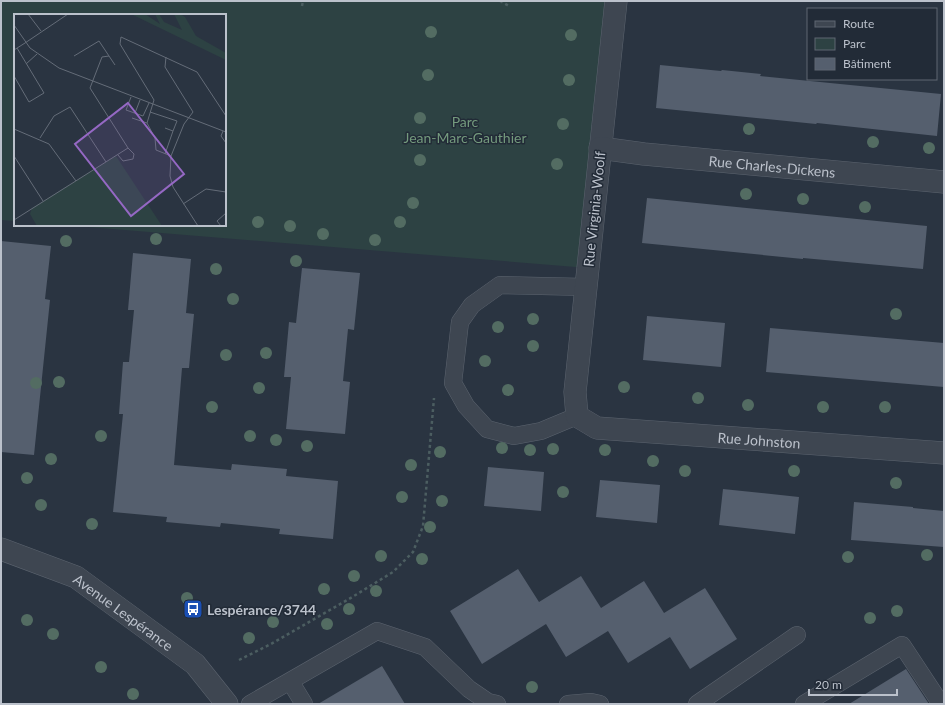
<svg xmlns="http://www.w3.org/2000/svg" width="945" height="705" font-family="Lato,sans-serif">
<rect width="100%" height="100%" fill="#2a3441"/>
<!-- green -->
<path fill="#2d4243" d="M1,1H616L588,268L64,225H225V15H15V221L1,220Z"/>
<!-- building -->
<path fill="#555f6e" d="M660,65L721,71L722,70L761,74L760,76L941,94L937,136L817,123L816,124L656,108Z
M647,198L927,226L923,269L803,258V259L642,243Z
M1,241L51,246L45,299L50,300L34,455L1,452Z
M133,253L191,259L186,313L194,314L189,368H182L174,465L231,470L232,464L287,469L286,476L338,481L333,539L279,534L280,529L221,523L220,527L166,522L167,517L113,512L123,414H119L123,362H129L134,310H128Z
M302,268L360,273L354,330L348,329L343,381L350,382L345,434L286,429L291,377H284L289,322L296,323Z
M647,316L725,323L721,367L643,360Z
M770,328L944,343V387L766,372Z
M488,467L544,472L541,511L484,506Z
M600,480L660,485L657,523L596,517Z
M723,489L799,497L795,534L719,525Z
M854,502L913,507V508L944,511V547L851,540Z
M518,569L539,602L581,576L601,608L644,581L664,613L705,588L737,639L690,669L670,637L628,663L608,631L566,657L546,624L482,664L450,611Z
M382,666L405,704H318Z
M906,669L929,704H849Z"/>
<g fill="none" stroke-linecap="round" stroke-linejoin="round">
<!-- lane casing -->
<g stroke="#5c646f" stroke-width="18">
<path id="lane" d="M577,416L541,431L514,436L487,429L466,406L453,383L460,322L472,305L500,285L586,287
M290,681L304,704
M250,704L377,631L425,647L469,689L488,702L497,704
M568,704L591,702L600,704
M697,704L797,635
M804,704L902,645L941,704"/>
</g>
<!-- street casing -->
<g stroke="#5c646f" stroke-width="23">
<g id="street">
<path id="s1" d="M616,1L575,392L577,416L597,428L944,453"/>
<path id="s2" d="M600,148L644,154L944,182"/>
<path id="s3" d="M1,549L76,577L195,664L227,704"/>
</g>
</g>
<!-- path -->
<path stroke="#4c5e61" stroke-width="2.5" stroke-dasharray="3 3" stroke-linecap="butt" d="M500,1L509,6
M302,6L303,1
M239,660L271,644L349,599L393,572L413,552L423,526L434,398"/>
<!-- lane -->
<use href="#lane" stroke="#3e4651" stroke-width="17"/>
<!-- street -->
<use href="#street" stroke="#3e4651" stroke-width="22"/>
</g>
<!-- trees -->
<g fill="#536c62">
<circle cx="431" cy="32" r="6"/>
<circle cx="571" cy="35" r="6"/>
<circle cx="428" cy="75" r="6"/>
<circle cx="569" cy="80" r="6"/>
<circle cx="420" cy="118" r="6"/>
<circle cx="563" cy="124" r="6"/>
<circle cx="749" cy="129" r="6"/>
<circle cx="873" cy="142" r="6"/>
<circle cx="929" cy="148" r="6"/>
<circle cx="420" cy="160" r="6"/>
<circle cx="557" cy="164" r="6"/>
<circle cx="746" cy="194" r="6"/>
<circle cx="803" cy="199" r="6"/>
<circle cx="413" cy="203" r="6"/>
<circle cx="865" cy="207" r="6"/>
<circle cx="258" cy="222" r="6"/>
<circle cx="400" cy="222" r="6"/>
<circle cx="290" cy="226" r="6"/>
<circle cx="323" cy="234" r="6"/>
<circle cx="156" cy="239" r="6"/>
<circle cx="375" cy="240" r="6"/>
<circle cx="66" cy="241" r="6"/>
<circle cx="296" cy="261" r="6"/>
<circle cx="216" cy="269" r="6"/>
<circle cx="233" cy="299" r="6"/>
<circle cx="896" cy="314" r="6"/>
<circle cx="533" cy="319" r="6"/>
<circle cx="498" cy="327" r="6"/>
<circle cx="533" cy="346" r="6"/>
<circle cx="266" cy="353" r="6"/>
<circle cx="226" cy="355" r="6"/>
<circle cx="485" cy="361" r="6"/>
<circle cx="59" cy="382" r="6"/>
<circle cx="36" cy="383" r="6"/>
<circle cx="624" cy="387" r="6"/>
<circle cx="259" cy="388" r="6"/>
<circle cx="508" cy="390" r="6"/>
<circle cx="698" cy="398" r="6"/>
<circle cx="748" cy="405" r="6"/>
<circle cx="212" cy="407" r="6"/>
<circle cx="823" cy="407" r="6"/>
<circle cx="885" cy="407" r="6"/>
<circle cx="101" cy="436" r="6"/>
<circle cx="250" cy="436" r="6"/>
<circle cx="276" cy="440" r="6"/>
<circle cx="307" cy="446" r="6"/>
<circle cx="502" cy="448" r="6"/>
<circle cx="553" cy="449" r="6"/>
<circle cx="530" cy="450" r="6"/>
<circle cx="605" cy="450" r="6"/>
<circle cx="440" cy="452" r="6"/>
<circle cx="51" cy="459" r="6"/>
<circle cx="653" cy="461" r="6"/>
<circle cx="411" cy="465" r="6"/>
<circle cx="685" cy="471" r="6"/>
<circle cx="794" cy="471" r="6"/>
<circle cx="27" cy="478" r="6"/>
<circle cx="896" cy="483" r="6"/>
<circle cx="563" cy="492" r="6"/>
<circle cx="402" cy="497" r="6"/>
<circle cx="442" cy="501" r="6"/>
<circle cx="41" cy="505" r="6"/>
<circle cx="92" cy="524" r="6"/>
<circle cx="430" cy="527" r="6"/>
<circle cx="927" cy="555" r="6"/>
<circle cx="381" cy="556" r="6"/>
<circle cx="848" cy="557" r="6"/>
<circle cx="422" cy="559" r="6"/>
<circle cx="354" cy="576" r="6"/>
<circle cx="324" cy="589" r="6"/>
<circle cx="376" cy="591" r="6"/>
<circle cx="187" cy="598" r="6"/>
<circle cx="349" cy="609" r="6"/>
<circle cx="897" cy="611" r="6"/>
<circle cx="870" cy="618" r="6"/>
<circle cx="27" cy="620" r="6"/>
<circle cx="273" cy="622" r="6"/>
<circle cx="327" cy="624" r="6"/>
<circle cx="53" cy="634" r="6"/>
<circle cx="249" cy="638" r="6"/>
<circle cx="101" cy="667" r="6"/>
<circle cx="532" cy="687" r="6"/>
<circle cx="133" cy="694" r="6"/>
</g>
<!-- icons -->
<defs>
<g id="bus-square" transform="scale(1)"><rect x="-9" y="-9" width="18" height="18" rx="4" fill="#1a4fb4" stroke="#222b37"/><path d="M-5-6H5V4H4V6H2V4H-2V6H-4V4H-5ZM-3.5-4V0h7V-4ZM-3.5 1.2v1.5H-2V1.2ZM2 1.2v1.5H3.5V1.2Z" fill="#fff"/></g>
</defs>
<g fill-rule="evenodd">
<use href="#bus-square" x="193" y="609"/>
</g>
<g text-anchor="middle" dominant-baseline="central" stroke-width="3" stroke-linejoin="round" paint-order="stroke">
<!-- park labels -->
<g font-size="14" fill="#749a7d" stroke="#222b37">
<text x="465" y="121">Parc<tspan x="465" dy="16">Jean-Marc-Gauthier</tspan></text>
</g>
<!-- street labels -->
<g font-size="14" fill="#bbc1cb" stroke="#222b37">
<text stroke="none"><textPath href="#s2" startOffset="173">Rue Charles-Dickens</textPath></text>
<text transform="translate(594 209) rotate(-84)">Rue Virginia-Woolf</text>
<text stroke="none"><textPath href="#s1" startOffset="603">Rue Johnston</textPath></text>
<text stroke="none"><textPath href="#s3" startOffset="139">Avenue Lespérance</textPath></text>
</g>
<!-- poi labels -->
<g font-size="14" font-weight="bold" fill="#bbc1cb" stroke="#222b37" text-anchor="start">
<text x="207" y="609">Lespérance/3744</text>
</g>
</g>
<!-- overview -->
<g transform="translate(14 14)">
<rect width="212" height="212" fill="#2a3441"/>
<path d="M117,0H131L146,10L141,0H145L150,8L168,16L160,0H166L171,3L182,22L212,39V46ZM102,142L148,212H23L16,200L18,194Z" fill="#2d4243"/>
<path fill="none" stroke="#646c78" stroke-width="1" d="M14,0L27,17M0,11L16,34L45,54L212,118M11,29L54,0M0,36L11,29M60,42L85,27L95,42M152,43L151,53L179,98L170,110L157,142L156,162L159,173L184,212M12,50L23,40M101,51L95,42L88,43L76,74L114,134M0,62L15,88L30,79L3,34M117,83L112,96L129,102L135,89M136,98L163,107L159,117M121,99L126,86M118,104L133,109M151,114L159,117L151,140M0,115L35,130L62,167M209,117L207,122L212,129M26,124L40,102L56,93L92,148M104,141L109,147L119,145L120,140L114,134M0,142L29,187M157,142L142,136L141,124L133,109L140,86L106,30L107,23L183,58L212,102M169,190L192,175L212,178M0,206L114,134M207,212L203,207L212,199"/>
<path fill="#9568c4" fill-opacity="0.15" stroke="#9568c4" stroke-width="2" d="M114,89L170,160L117,202L61,130Z"/>
<rect width="212" height="212" fill="none" stroke="#bbc1cb" stroke-width="2"/>
</g>
<!-- border -->
<rect width="945" height="705" fill="none" stroke="#bbc1cb" stroke-width="4"/>
<!-- legend -->
<rect x="807" y="8" width="130" height="72" fill="#222b37" stroke="#5f6772"/>
<rect x="815" y="21" width="20" height="6" fill="#3e4651" stroke="#5f6772"/>
<text x="843" y="28" font-size="12" fill="#bbc1cb">Route</text>
<rect x="815" y="38" width="20" height="12" fill="#2d4243" stroke="#5f6772"/>
<text x="843" y="48" font-size="12" fill="#bbc1cb">Parc</text>
<rect x="815" y="58" width="20" height="12" fill="#555f6e" stroke="#5f6772"/>
<text x="843" y="68" font-size="12" fill="#bbc1cb">Bâtiment</text>
<!-- scale -->
<path d="M809 689v6h88v-6" fill="none" stroke="#bbc1cb" stroke-width="2"/>
<text x="815" y="689" font-size="12" fill="#bbc1cb" stroke="#222b37" stroke-width="3" paint-order="stroke">20 m</text>
</svg>
